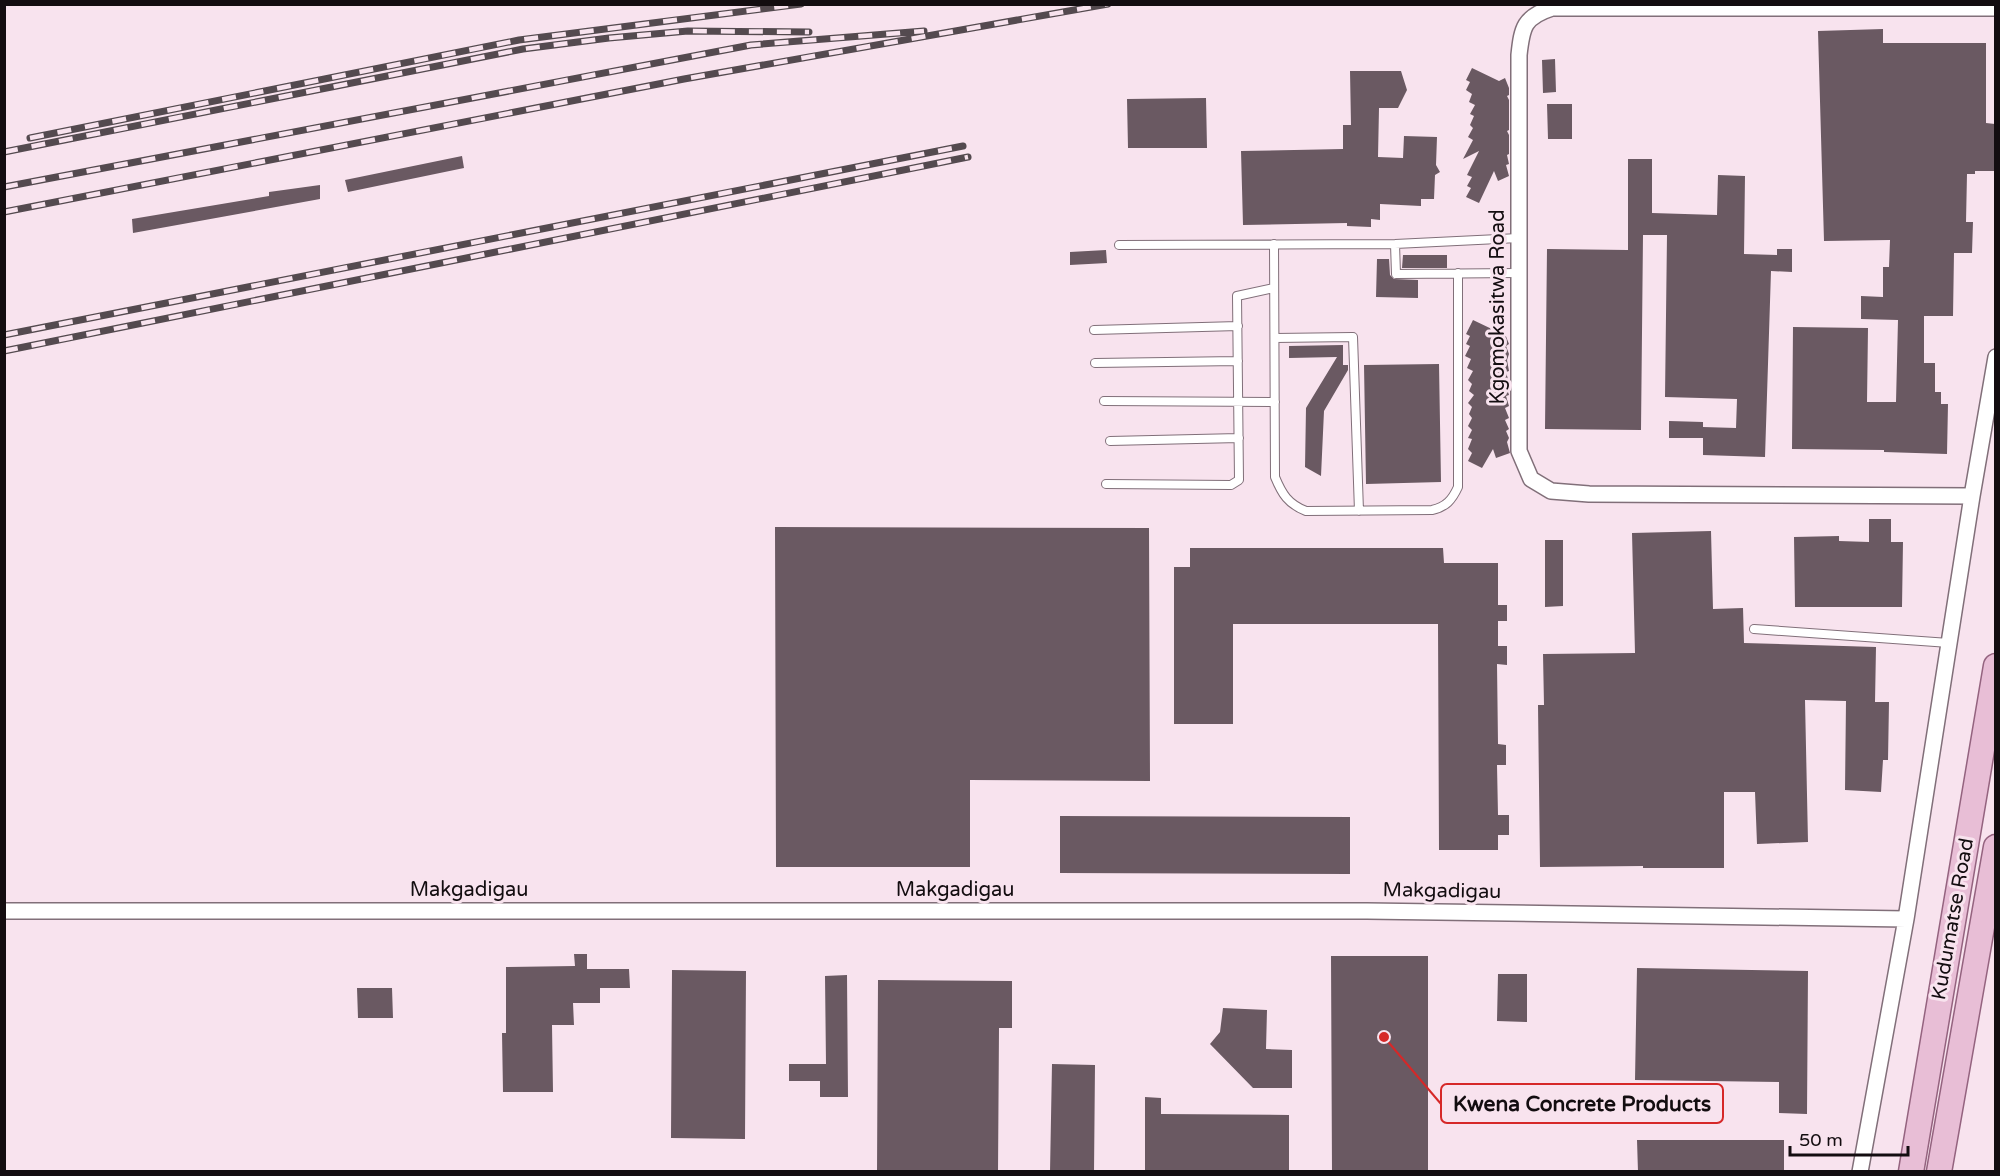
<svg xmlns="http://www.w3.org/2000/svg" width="2000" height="1176" font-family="'Varela Round',sans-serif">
<rect width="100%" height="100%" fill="#f8e3ee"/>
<!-- building -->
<path fill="#6a5962" d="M1883,29V43H1986V123L1995,124V171H1975V174H1967L1966,222H1973L1972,253H1954L1953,316H1924V363H1935V392H1941V404H1948L1947,454L1884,452V450L1792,449L1793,327L1868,328L1867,402H1896L1898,320L1861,319V296L1883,297V267H1889L1890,240L1824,241L1818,31Z
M1555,59L1556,92L1543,93L1542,60Z
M1472,68L1499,81L1505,78L1509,88V95L1507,96L1509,100V130L1507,131L1509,135V154L1507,155L1509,164L1506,165L1509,176L1498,181L1494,171L1479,203L1466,197L1471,188L1467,186L1472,177L1467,175L1479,151L1463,159L1473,140L1468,137L1473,128L1470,125L1474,116L1470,114L1475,105L1469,102L1472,94L1466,90L1470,82L1466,80Z
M1350,71H1401L1407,90L1398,108H1379L1378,157L1403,158L1404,136L1437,137L1436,165L1440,172L1435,175L1434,199H1421V206L1380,204V220L1371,219V227L1347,226V223L1243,225L1241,151L1343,149V125H1351Z
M1206,98L1207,148H1128L1127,99Z
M1547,104H1572V139H1548Z
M462,156L464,168L348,192L345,180Z
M1628,159H1652V213L1717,215L1718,175L1745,176L1744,254L1777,255V249H1792V272L1771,271L1765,457L1703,455V427L1736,428L1737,399L1665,397L1667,235H1643L1641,430L1545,429L1547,249L1628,250Z
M320,185V199L133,233L132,219L269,196V192Z
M1106,250L1107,263L1070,265V252Z
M1403,255H1447V268H1402Z
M1377,259H1389L1390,275L1394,279L1418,280V298L1376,297Z
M1473,320L1496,331L1503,329L1509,344L1506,346L1509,354L1507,360L1509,371L1506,372L1509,383L1506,385L1509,395L1506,396L1509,406L1505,408L1509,418L1505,420L1509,429L1506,431L1509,438L1507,442L1510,453L1496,458L1493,449L1482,468L1468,461L1472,453L1468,449L1472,439L1468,438L1472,430L1468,426L1472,418L1469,414L1472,407L1468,403L1474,395L1469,391L1472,384L1468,380L1473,371L1467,368L1471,359L1465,356L1470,346L1466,344L1470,336L1466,334Z
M1343,345V365H1348V370L1324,411L1321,476L1305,467L1306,408L1337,357L1289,358V346Z
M1439,364L1441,482L1366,484L1364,365Z
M1669,421L1703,422V438H1669Z
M1869,519H1891V542H1903L1902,607H1795L1794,537L1839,536V541L1869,542Z
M775,527L1149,528L1150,781L970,780V867H776Z
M1711,531L1713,609L1743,608L1744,643L1876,647L1875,702H1889L1888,760H1883L1881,792L1845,790L1846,701L1805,700L1808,842L1757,844L1755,792H1724V868H1643V866L1540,867L1538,705H1544L1543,654L1635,653L1632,533Z
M1545,540H1563V606L1545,607Z
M1190,548H1443L1444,563H1498V605H1507V621H1498V646H1507V665L1497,664L1498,744L1506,745V765H1497L1498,815H1509V835H1498V850H1439L1438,624H1233V724H1174V567H1190Z
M1060,816L1350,817V874L1060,873Z
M574,954H587V969H629L630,988H600V1003H573L574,1025H552L553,1092H503L502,1033H506V967L575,966Z
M1331,956H1428V1172H1332Z
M1637,968L1808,971L1807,1114L1779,1113V1082L1635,1080Z
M672,970L746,971L745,1139L671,1138Z
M1498,974H1527V1022L1497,1021Z
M847,975L848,1097H820V1081H789V1064H826L825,976Z
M878,980L1012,981V1028H999L998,1172H877Z
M357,988H392L393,1018H358Z
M1223,1008L1267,1010L1266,1049L1292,1050V1088H1253L1210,1044L1220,1032Z
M1052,1064L1095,1065L1094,1172H1050Z
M1145,1097L1161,1098V1114L1289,1115V1172H1145Z
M1637,1140H1784V1172H1638Z"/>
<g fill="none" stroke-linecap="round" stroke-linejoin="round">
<!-- lane casing -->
<g stroke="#816f79" stroke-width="10">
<path id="lane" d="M1274,244L1275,477C1282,494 1288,504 1306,511L1432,510C1446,507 1452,500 1458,487V273
M1395,244L1396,274L1519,273
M1119,245L1395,244L1519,238
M1094,330L1238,326
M1275,338L1353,337L1359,511
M1095,363L1238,361
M1104,401L1275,402
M1110,441L1239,438
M1106,484L1231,485L1239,480L1237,296L1274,288
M1754,629L1949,643"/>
</g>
<!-- street casing -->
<g stroke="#816f79" stroke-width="18">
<path id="street" d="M1972,496L1589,494L1551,491L1531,479L1519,451V55C1522,27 1524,17 1552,8H1996
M4,911H1367L1906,919
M1860,1172L1906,919L1972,496L1996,357"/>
</g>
<!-- primary casing -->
<g stroke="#94637f" stroke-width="27">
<path id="primary" d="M1911,1172L1996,666
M1939,1172L1996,847"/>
</g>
<!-- lane -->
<use href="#lane" stroke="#fff" stroke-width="8"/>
<!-- street -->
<use href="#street" stroke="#fff" stroke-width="15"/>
<!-- primary -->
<use href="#primary" stroke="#e8bed6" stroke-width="24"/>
<!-- rail casing -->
<g stroke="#544a4f" stroke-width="7">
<path id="rail" d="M30,138L519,40L801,4
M4,152L523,49L609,38L688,31L809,32
M4,187L751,45L924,31
M4,212L684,79L1108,4
M4,335L963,146
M4,351L968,157"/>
</g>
<!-- rail -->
<use href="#rail" stroke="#f8e3ee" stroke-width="4.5" stroke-dasharray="14" stroke-linecap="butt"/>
</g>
<g text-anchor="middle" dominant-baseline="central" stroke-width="6" stroke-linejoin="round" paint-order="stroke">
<!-- street labels -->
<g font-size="20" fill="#130d10" stroke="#f8e3ee">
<text transform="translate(1498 307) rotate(-90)">Kgomokasitwa Road</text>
<text x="469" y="890">Makgadigau</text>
<text x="955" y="890">Makgadigau</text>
<text transform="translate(1442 891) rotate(1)">Makgadigau</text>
<text transform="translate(1953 919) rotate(-80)">Kudumatse Road</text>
</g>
</g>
<!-- callouts -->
<path fill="none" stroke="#d62828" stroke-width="2" d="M1384 1037L1441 1104"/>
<circle fill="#d62828" stroke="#f8e3ee" stroke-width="2" cx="1384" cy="1037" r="6"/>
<rect fill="#f8e3ee" stroke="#d62828" stroke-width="2" x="1441" y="1084" width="282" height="39" rx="6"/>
<g font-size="21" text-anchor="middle" font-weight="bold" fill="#130d10">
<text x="1582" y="1111">Kwena Concrete Products</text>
</g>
<!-- border -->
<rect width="2000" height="1176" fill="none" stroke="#130d10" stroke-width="12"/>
<!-- scale -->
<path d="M1790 1146v9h118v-9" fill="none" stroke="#130d10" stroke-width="3"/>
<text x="1799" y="1146" font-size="18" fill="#130d10" stroke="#f8e3ee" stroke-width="4.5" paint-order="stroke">50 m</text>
</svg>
